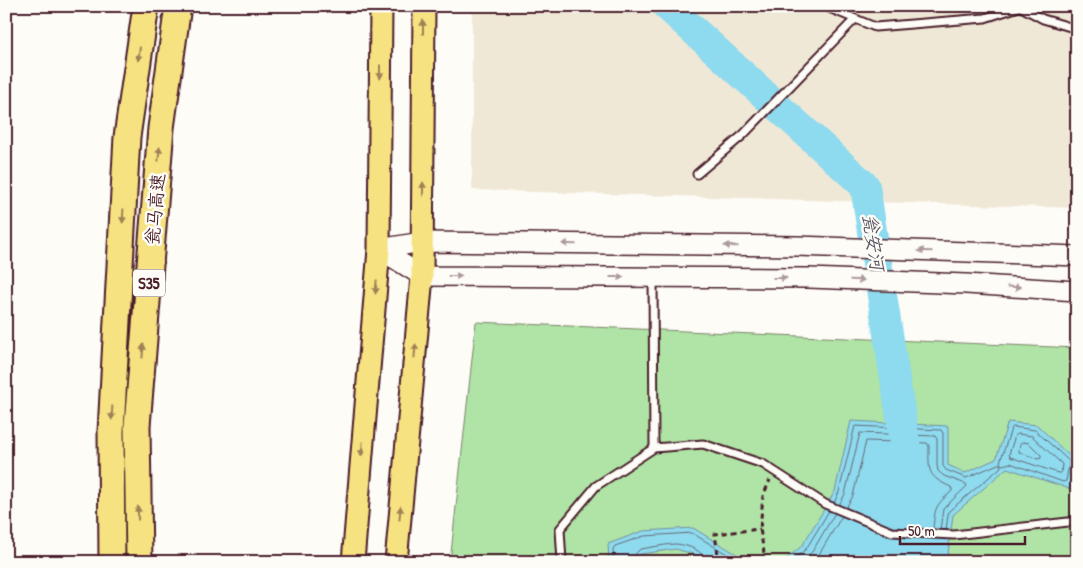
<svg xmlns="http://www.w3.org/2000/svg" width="1083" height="568" font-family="'Patrick Hand','LXGW WenKai TC',sans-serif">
<rect width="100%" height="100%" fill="#fdfcf7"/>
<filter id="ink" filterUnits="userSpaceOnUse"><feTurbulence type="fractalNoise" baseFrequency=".02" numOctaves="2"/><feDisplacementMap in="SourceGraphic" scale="10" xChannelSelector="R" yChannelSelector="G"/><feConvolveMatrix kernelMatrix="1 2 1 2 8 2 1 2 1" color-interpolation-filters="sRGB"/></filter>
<g filter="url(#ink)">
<!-- built -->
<path fill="#f0e8d6" d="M472,6H1077V208L472,190Z"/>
<!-- green -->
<path fill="#afe4a6" stroke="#7c8268" d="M476,322L1077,348V562H450Z"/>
<!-- water -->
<path fill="#8edaee" stroke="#738fa0" d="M851,421L948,426V465L965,473L996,459L1008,422L1037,425L1075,461L1070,489L1007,468L953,515L947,562H782L802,546L835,491Z
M693,528L738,555L771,562H702L696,555L676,549L641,554L636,562H609L608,544L643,531Z"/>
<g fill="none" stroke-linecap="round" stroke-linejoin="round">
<!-- shore -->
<path stroke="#656a79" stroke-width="1" d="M1013,427L1035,430L1069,461V464L1066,481L1063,482L1010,463L1003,465L1001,464L1000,462L1011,429Z
M1018,434L1032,436L1062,464L1061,473H1058L1010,457L1009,454L1015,436Z
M1023,442L1029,443L1041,455V458L1038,459L1019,452V450L1020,444Z
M834,503L839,492L855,426L941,430L943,433V466L946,470L966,478L998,464H1000L1001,466L1000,468L949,511L948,515L946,530
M839,505L845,494L860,433L935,436L937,439V465L938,471L944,476L966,484L967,486L943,509L940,530
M846,508L853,496L866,441L927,443L929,446C929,470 926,476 951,487L952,489V491C935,506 935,507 933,529
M614,562L613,549L615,546L644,536L692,533L735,559L747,562
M632,562L633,557L640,549C649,548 667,544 676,544C687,545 704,550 706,562
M790,562L806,549L829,511
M800,562L812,552L835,513
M813,562L818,556L842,516"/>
<!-- river -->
<path stroke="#8edaee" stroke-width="30" d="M667,6L865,186L908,462"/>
<!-- lane casing -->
<g stroke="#4a1f2b" stroke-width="11">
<path id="lane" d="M824,6L875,27L985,18L1019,7
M1019,6L1043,19L1077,29
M697,174L743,135L855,19
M653,278L654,448
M562,562L560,529L596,486L654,448L703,444L763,464L825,504L892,532L954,535L1077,521"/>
</g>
<!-- secondary casing -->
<g stroke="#4a1f2b" stroke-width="22">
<path id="secondary" d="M379,249L422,276L809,278L966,284L1077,291
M379,249L422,242L797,246L1077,256"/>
</g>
<!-- primary casing -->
<g stroke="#4a1f2b" stroke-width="25">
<path id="primary" d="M353,562L379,249L381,6
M396,562L422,276L424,6"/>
</g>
<!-- highway casing -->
<g stroke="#4a1f2b" stroke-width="29">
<path id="highway" d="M112,562L111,431L127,137L146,6
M139,562L137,426L161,128L178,6"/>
</g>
<!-- path -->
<path stroke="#4a1f2b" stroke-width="3" stroke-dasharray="5 4" stroke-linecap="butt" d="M719,562L715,534L760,529
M766,562L764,553L760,529L763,496L770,480"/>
<!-- lane -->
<use href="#lane" stroke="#fdfcf7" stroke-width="7"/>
<!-- secondary -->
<use href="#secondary" stroke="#fdfcf7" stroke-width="19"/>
<!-- primary -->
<use href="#primary" stroke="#f7e281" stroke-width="21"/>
<!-- highway -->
<use href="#highway" stroke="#f7e281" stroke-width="25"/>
</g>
<!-- one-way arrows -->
<defs><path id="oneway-solid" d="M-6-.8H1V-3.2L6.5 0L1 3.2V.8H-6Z" transform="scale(1.25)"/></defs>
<g fill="#a08056">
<use href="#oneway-solid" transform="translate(423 27) rotate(-90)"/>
<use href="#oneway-solid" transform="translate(139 54) rotate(98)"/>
<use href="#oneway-solid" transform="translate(380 72) rotate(90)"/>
<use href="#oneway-solid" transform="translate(159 154) rotate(-85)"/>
<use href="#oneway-solid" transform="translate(423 189) rotate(-90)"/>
<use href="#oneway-solid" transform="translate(123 216) rotate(93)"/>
<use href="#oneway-solid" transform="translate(376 287) rotate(95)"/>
<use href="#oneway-solid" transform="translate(143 351) rotate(-85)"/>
<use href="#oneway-solid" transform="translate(415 351) rotate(-85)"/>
<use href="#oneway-solid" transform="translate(112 413) rotate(93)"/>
<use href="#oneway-solid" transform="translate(362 449) rotate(95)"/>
<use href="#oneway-solid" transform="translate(138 513) rotate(-91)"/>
<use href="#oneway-solid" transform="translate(400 513) rotate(-85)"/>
</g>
<g fill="#ac999b">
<use href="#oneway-solid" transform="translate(569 244) rotate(-179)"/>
<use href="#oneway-solid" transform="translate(731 246) rotate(-179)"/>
<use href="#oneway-solid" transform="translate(925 251) rotate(-178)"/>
<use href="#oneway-solid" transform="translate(455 276)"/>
<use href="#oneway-solid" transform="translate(617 277)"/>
<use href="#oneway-solid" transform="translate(780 278)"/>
<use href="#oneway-solid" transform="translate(857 280) rotate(2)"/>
<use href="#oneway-solid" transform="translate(1014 287) rotate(4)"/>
</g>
</g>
<g text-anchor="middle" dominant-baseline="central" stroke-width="5" stroke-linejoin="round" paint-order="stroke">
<!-- shield labels -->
<rect fill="#fdfcf7" stroke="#806168" stroke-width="1" x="133" y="269.5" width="32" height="27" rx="4"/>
<g font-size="16" font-weight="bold" fill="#4a1f2b">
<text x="149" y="283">S35</text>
</g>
<!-- street labels -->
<g font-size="18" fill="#4a1f2b" stroke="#fdfcf7">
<text transform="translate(155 209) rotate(-85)">瓮马高速</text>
</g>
<!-- water labels -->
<g font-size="19" font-style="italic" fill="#5e5766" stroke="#fdfcf7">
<text transform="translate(874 242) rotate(81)">瓮安河</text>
</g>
</g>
<!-- margin -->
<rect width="1083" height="568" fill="none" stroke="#fdfcf7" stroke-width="25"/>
<rect x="12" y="12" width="1058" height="543" fill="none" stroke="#4a1f2b" stroke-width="2" filter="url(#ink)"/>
<!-- scale -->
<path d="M900 536v8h125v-8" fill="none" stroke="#4a1f2b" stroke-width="2.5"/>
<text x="908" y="536" font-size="15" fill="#4a1f2b" stroke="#fdfcf7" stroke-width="4" paint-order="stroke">50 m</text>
</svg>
